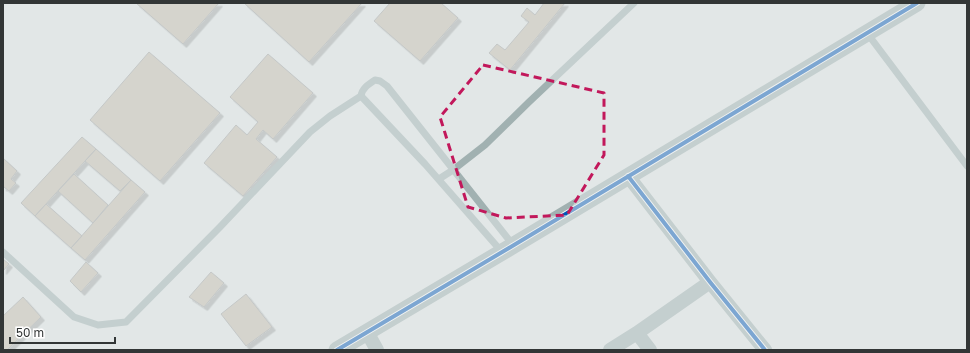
<svg xmlns="http://www.w3.org/2000/svg" width="970" height="353" font-family="'Golos Text',sans-serif">
<defs>
<filter id="shadow"><feDropShadow dx="3.5" dy="3.5" stdDeviation="0" flood-color="#0004"/></filter>
</defs>
<rect width="100%" height="100%" fill="#e2e7e7"/>
<!-- building -->
<path fill="#c5bcae" stroke="#a1a2a1" filter="url(#shadow)" d="M136,3H219L183,44Z
M244,3H362L309,62Z
M390,3H441L458,18L420,61L374,21Z
M544,3H565L510,70L489,53L497,44L505,50L529,22L521,16L527,8L535,15Z
M149,52L220,113L160,181L90,120Z
M268,54L313,93L273,139L263,130L256,139L277,157L243,196L204,163L236,125L247,135L258,122L230,97Z
M82,137L96,149L35,216L21,203Z
M96,149L131,180L120,191L85,161Z
M3,158L17,171L11,179L16,183L9,191L4,187L3,188Z
M74,174L108,205L93,223L58,191Z
M131,180L145,192L85,260L71,248Z
M46,204L82,236L71,248L35,216Z
M3,259L9,264L3,271Z
M86,262L98,273L81,292L70,281Z
M211,272L224,283L204,307L189,297Z
M246,294L272,327L246,346L221,314Z
M23,297L41,317L7,350H3V316Z"/>
<g fill="none" stroke-linecap="round" stroke-linejoin="round">
<!-- service -->
<path stroke="#a1b1b1" stroke-width="7" d="M867,33L967,166
M361,96L425,164L502,252
M439,179L453,170L485,145L529,102L634,3
M3,252L74,317L98,325L126,322L220,227L310,132L330,116L361,96C362,88 369,84 375,80L380,81L387,86L513,245"/>
<!-- minor -->
<path stroke="#a1b1b1" stroke-width="14" d="M628,176L710,282L765,350
M367,332L377,350
M637,333L650,350
M610,350L637,333L710,282"/>
<!-- tertiary -->
<path stroke="#a1b1b1" stroke-width="17" d="M337,350L514,245L917,3"/>
<!-- cycleway casing -->
<g stroke="#fff" stroke-width="6">
<path id="cycleway" d="M628,176L710,282L765,350
M337,350L514,245L917,3"/>
</g>
<!-- cycleway -->
<use href="#cycleway" stroke="#0057b8" stroke-width="4"/>
</g>
<!-- marked area -->
<path d="M0 0H970V353H0ZM483,65L604,93V155L567,215L506,218L468,207L440,117Z" fill="#e2e7e7" fill-opacity=".55" fill-rule="evenodd"/>
<path fill="none" stroke="#c2185b" stroke-width="3" stroke-dasharray="8 5" stroke-linejoin="round" d="M483,65L604,93V155L567,215L506,218L468,207L440,117Z"/>
<!-- border -->
<rect width="970" height="353" fill="none" stroke="#323636" stroke-width="8"/>
<!-- scale -->
<path d="M10 337v6h105v-6" fill="none" stroke="#323636" stroke-width="2"/>
<text x="16" y="337" font-size="12" fill="#323636" stroke="#ffffff" stroke-width="3" paint-order="stroke">50 m</text>
</svg>
